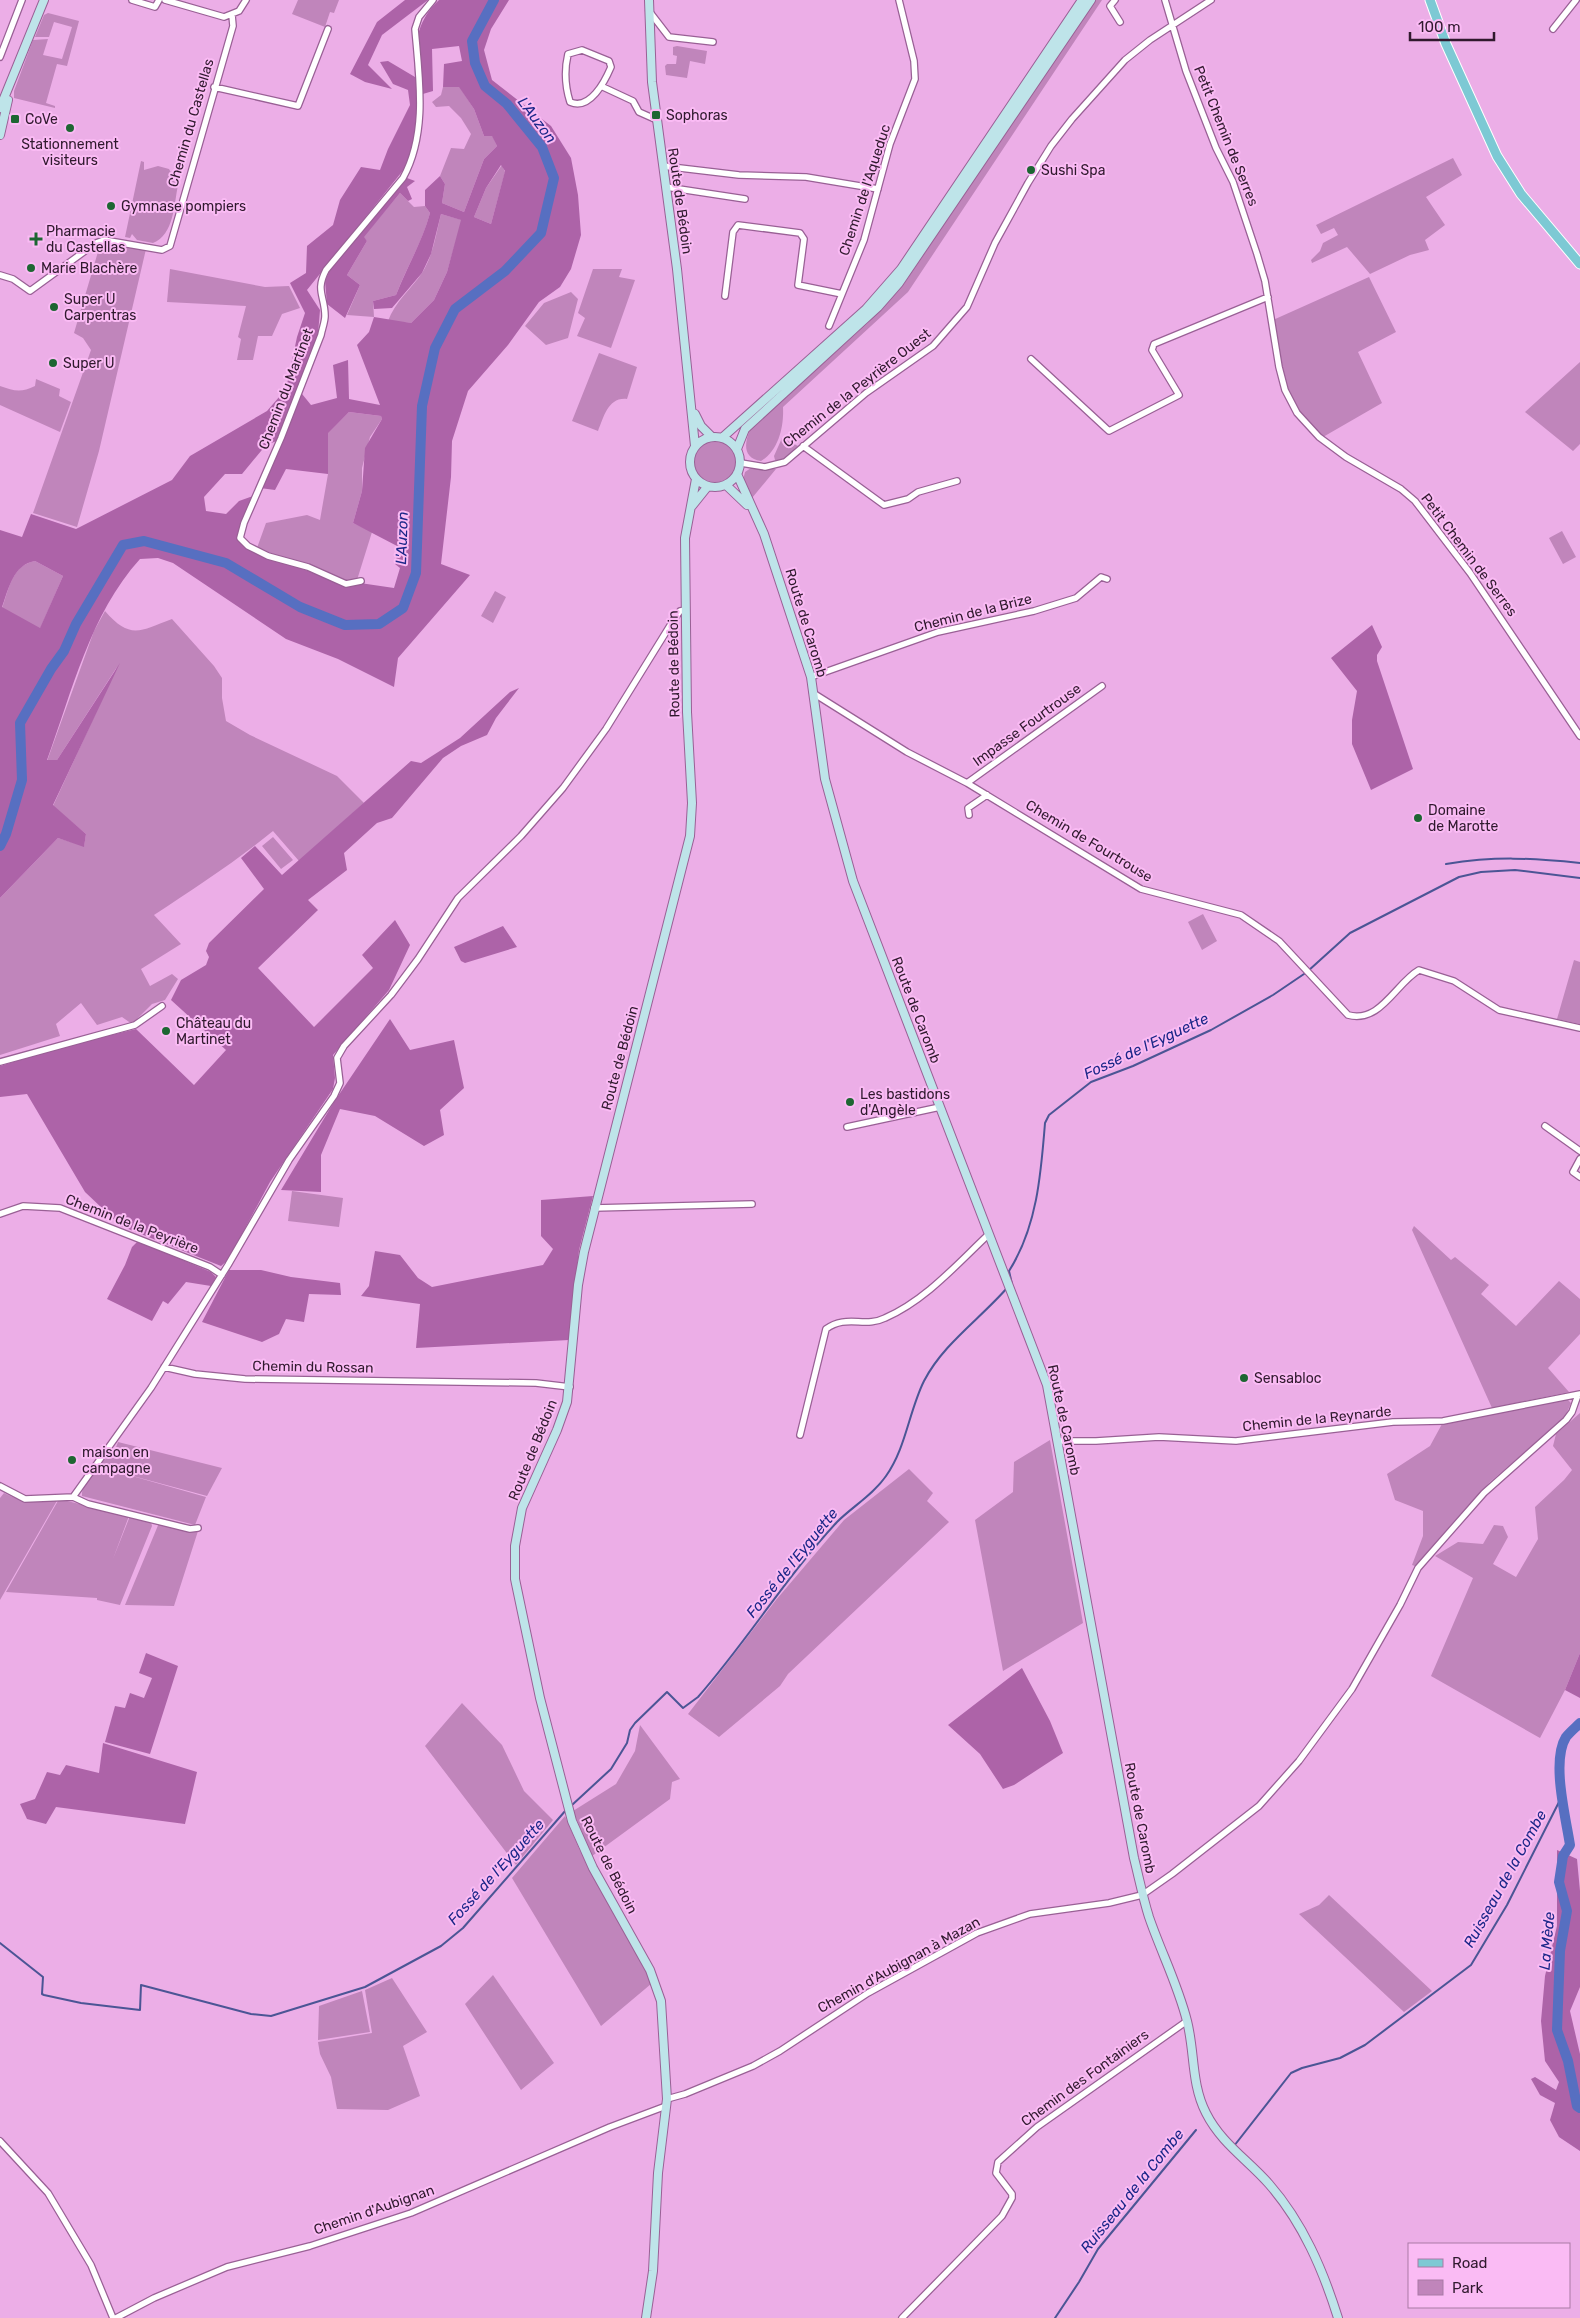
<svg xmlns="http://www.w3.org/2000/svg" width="1580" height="2318" font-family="Rubik,sans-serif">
<rect width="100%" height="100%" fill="#ecaee7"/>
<!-- green -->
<path fill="#c085bb" d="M298,0H339L334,13L330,12L325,27L292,14Z
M1095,0H1102L908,292L783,407C784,426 779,450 761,461C743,458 744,444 750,430L868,323L904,284Z
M48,13L79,21L67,66L57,64L46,103L55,106V108L14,98V91L33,40L48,39L43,55L62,59L72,27L54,22L49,37H35L44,15Z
M677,46L707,51L705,64L690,61L687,78L666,75L665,66L667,64H676L677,56L673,55V47Z
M459,86L474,109L484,136L492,135L497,146L484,159L464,212L442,203L445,184L440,176L451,148L464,149L471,134L461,118L449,106L436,107L432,102L441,95L443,87Z
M1453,158L1462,175L1426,197L1445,225L1425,240L1429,250L1410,255L1370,274L1347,247L1312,263L1311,260L1320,251L1323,243L1338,235L1334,228L1321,234L1316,225Z
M141,161L144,162V170L158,166L169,169L178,185C174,204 174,235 153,243L137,240L132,234L130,238L125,237Z
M502,165L505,172L491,224L474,217L486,188Z
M400,193L414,207L425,206L430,213C422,243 407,266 396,295L373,301L374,317L347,315L360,285L347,275L367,241L363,237Z
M441,214L462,220L447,272L434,300L411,323L388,321C395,302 410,290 422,273C433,256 436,234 441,214Z
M113,242L146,249L99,451L77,527L33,513L91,350L83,338L74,333L100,245Z
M170,269L265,287L289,286L300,308L282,314L272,336H258L253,360H237L241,339L238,337L246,306L167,302Z
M593,269H622L619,277L635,280L611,348L577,336L585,318L578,313Z
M1369,277L1396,332L1358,352L1382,403L1323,437C1315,429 1305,421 1299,411C1282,384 1278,351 1273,320Z
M571,292L578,299L568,338L546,345L525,326L544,303Z
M599,353L637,367L627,399C608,397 604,417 598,431L572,421Z
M1580,362V444L1573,451L1525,412Z
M36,379L60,389L59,396L71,402L60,432L0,405V386C14,391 21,393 35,386Z
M349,412L381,416L382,419L370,437L362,468V491L353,523L372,532L357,580L347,582L257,548L266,523L307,515L320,520L328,474V432Z
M782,438L798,446L782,461L775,460L774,456Z
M694 462a21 21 0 1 1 42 0a21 21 0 1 1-42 0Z
M751,468L776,469L752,498L743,480L745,472Z
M1562,531L1576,557L1563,564L1549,538Z
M35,561L63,576L40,629L2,608C9,589 12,565 35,561Z
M495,591L506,597L493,623L481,616Z
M105,611C130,640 140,631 172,619L214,666L222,678V698L226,721L250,735L337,776L364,803L299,861L273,831C235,862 195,888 154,915L181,944L141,969L150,986L172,974L178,979L165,1000L152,1004L132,1024L122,1017L97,1025L81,1003L56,1024L60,1036L0,1055V898L58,838L84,846L86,834L53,806L117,667L57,760L47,761L94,631Z
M273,837L293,860L281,869L262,846Z
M1203,914L1217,941L1202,950L1188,922Z
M1574,960L1580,962V1024L1557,1019Z
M292,1191L343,1198L339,1227L288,1221Z
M1414,1226L1451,1260L1455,1257L1489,1285L1481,1294L1516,1326L1559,1281L1580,1299V1334L1548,1368L1569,1392L1492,1408L1412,1230Z
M1566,1398L1571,1403L1565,1417L1490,1482L1415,1566L1412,1565L1423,1536V1511L1395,1500L1387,1474L1430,1446L1442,1424Z
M1580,1413V1653L1565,1690L1540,1738L1431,1676L1473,1578L1435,1556L1458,1542L1483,1544L1494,1525L1503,1526L1508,1537L1493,1564L1516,1577L1538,1539L1535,1507L1564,1480L1572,1470L1553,1446L1556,1434Z
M1050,1440L1083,1623L1003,1671L975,1520L1013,1492L1014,1462Z
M118,1442L222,1468L207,1496L118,1472L206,1497L195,1525L82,1496C81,1482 101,1459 113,1455Z
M909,1469L933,1493L927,1501L949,1522L788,1674L780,1686L719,1737L688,1714L776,1600L844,1520Z
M4,1493C23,1503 37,1502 58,1499L0,1600V1498Z
M59,1499L129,1516L113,1559L130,1516L151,1522L152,1526L120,1605L97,1600V1598L6,1592Z
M159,1523L198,1531L174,1606L125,1605Z
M462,1703L502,1745L524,1791L553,1820L516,1865L425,1746Z
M640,1725L680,1779L672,1782L670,1799L592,1856L573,1811L616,1784L635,1751Z
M565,1816L580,1851L645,1967L651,1984L601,2026L512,1878Z
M1329,1895L1432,1991L1404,2012L1299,1914L1319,1905Z
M493,1975L554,2063L521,2090L465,2004Z
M392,1978L427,2032L403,2046L420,2096L388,2110L337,2109L331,2077L320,2054L318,2042L372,2033L365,1990Z
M362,1991L370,2032L318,2040L319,2006Z"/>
<!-- forest -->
<path fill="#ad63a8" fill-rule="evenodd" d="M405,0H428L382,35L368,65L392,89L365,82L350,74L377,22Z
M439,0H509L491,29L484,50L492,80L551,126L571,158L578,195L581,235L571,269L560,287L539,302L508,345L468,391L452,441L451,477L441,564L470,575L398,658L394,687L338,659L286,639L173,563L158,558L140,559C90,614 72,692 47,760H57L120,663L53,805L86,834L84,847L58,838L0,898V530L22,537L31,514L76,529L172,480L190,456L267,411L286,389L297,337L305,313L290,283L306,273L307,246L333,225L340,200L361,167L380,170L388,149L410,105L408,90L393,84L380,62L388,61L415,77C414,47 416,21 439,0ZM459,46L462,61L444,64L443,87H459L474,109L484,136H492L497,146L484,159L464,212L442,203L445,184L440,176L425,190V206L430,213C422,242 407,267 396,295L373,301L374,309L392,308L422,273L431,254L441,214L461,220L447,272L434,300L411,323L374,317L369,332L357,345L380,405L349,399L348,360L333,365L337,398L311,405L298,389L318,334L320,310L307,290L409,163L416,126V96L433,91L432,49ZM501,165L505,171L491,224L474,217L486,188ZM349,412L381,416L382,419L365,448L362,491L353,523L399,547L395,564L400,568L394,588L360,583L346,586L245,546L238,539L253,496L239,501L226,514L206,511L204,497L225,474H242L266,445L282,439L260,488L275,490L286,469L328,474V433ZM35,561L63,576L40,628L2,607C9,588 13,565 35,561Z
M407,178L415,181L407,187L412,199L408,201L400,193L364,237L367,241L347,275L360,285L345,318L327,304L325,281L330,269Z
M1372,625L1382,647L1377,655V661L1413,769L1371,790L1352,744V720L1357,691L1331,658Z
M519,688L496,718L487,735L461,746L443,758L392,818L377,823L344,853L347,870L308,900L318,910L258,968L314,1027L373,968L362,955L395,920L410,945L389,990L333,1055L335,1078L333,1089L270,1182L228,1260L221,1266L121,1226L85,1192L27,1094L0,1097V1066L65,1046L136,1029L194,1085L226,1050L171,1000L181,980L206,965L209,957L206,951L209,943L264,889L241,858L255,846L282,875L411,761L421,763L460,738L510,692Z
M503,926L517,947L465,963L461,961L454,947Z
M390,1019L410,1050L454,1040L464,1088L440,1110L444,1135L424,1146L375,1116L340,1109L321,1155V1192L281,1190L334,1102Z
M593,1196L579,1250L569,1340L416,1348L420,1304L361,1296L369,1286L375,1251L400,1255L418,1278L432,1287L543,1265L553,1249L541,1236V1200Z
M138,1241L211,1272L216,1277L211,1286L186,1282L168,1304L163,1301L152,1321L107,1299L125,1265L132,1247Z
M229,1270H261L291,1277L340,1283L341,1295L309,1294L304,1322L286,1319L279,1334L262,1342L202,1322Z
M146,1653L178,1666L150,1754L105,1742L115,1706L125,1708L130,1693L144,1698L152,1678L139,1673Z
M1580,1653V1698L1565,1690Z
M1022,1668L1050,1721L1063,1753L1014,1785L1003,1789L980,1754L948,1725Z
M103,1743L197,1772L185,1824L56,1807L46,1824L27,1819L20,1804L35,1799L47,1772L60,1775L66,1765L99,1773Z
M1557,1850L1577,1859L1580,1891V1987L1570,2011L1580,2054V2151L1559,2137L1550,2120L1555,2103L1540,2095L1531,2079L1535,2077L1556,2090L1559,2082L1545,2061L1541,2021L1545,1976L1557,1926Z"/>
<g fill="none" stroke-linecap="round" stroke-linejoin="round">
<!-- stream -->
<path stroke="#4b5595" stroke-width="2" d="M1446,864C1496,856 1530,858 1580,863
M1308,971L1350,933L1459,877L1481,872L1515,870L1580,878
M1012,1284L1009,1271C1037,1227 1041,1174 1045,1123L1049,1115L1091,1082L1133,1066L1211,1030L1273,995L1304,974
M572,1805L611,1769L627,1743L630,1730L635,1723L667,1692L683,1708L698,1697C747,1641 786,1577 837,1522C853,1506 873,1495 886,1476C906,1448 909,1411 924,1381C943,1344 980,1319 1007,1288
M0,1943L43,1977L42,1994L44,1995L81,2003L140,2010L141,1985L251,2014L271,2016L365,1987L441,1946L463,1928L566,1810
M1234,2146L1291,2073L1302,2068L1340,2058L1365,2045L1471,1965L1507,1905L1560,1800
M1055,2318L1079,2282L1098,2249L1196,2130"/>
<!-- river -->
<path stroke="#576fc1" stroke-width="10" d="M0,846L6,834L22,780L20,723L51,669L64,651L76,624L123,545L144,541L226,563L300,607L345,625L379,624L403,608L416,573L422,406L435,348L455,309L505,271L541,233L554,178L542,147L507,104L485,86L475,63L472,41L494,0
M1580,1723C1576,1727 1570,1732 1566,1737C1551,1761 1566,1818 1570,1845L1563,1856L1559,1882L1567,1911L1560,1951L1557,2030L1568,2061L1577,2106L1580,2108"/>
<!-- minor casing -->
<g stroke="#996095" stroke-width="8">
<path id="minor" d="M132,0L155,7L159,0
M165,0L224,17L239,11L246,0
M1115,0L1110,6L1120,22
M1165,0L1186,71L1216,148L1233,182L1257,254L1265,281L1279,367L1285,390L1297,413L1319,437L1346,457L1401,489L1415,501L1470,573L1580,736
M649,11L669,37L713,42
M1553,29L1576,0
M582,50L609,61L611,67C605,81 590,111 570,102C565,86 564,71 568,54Z
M0,57L22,0
M214,87L298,106L328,29
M603,87L633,101L639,112L657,120
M663,166L739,175L806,177L878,189
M666,187L745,199
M0,275L13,279L30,291L96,243L104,240L162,250L170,246L233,26L232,15
M725,296L733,232L738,225L800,233L804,239L798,285L842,294
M829,326L864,240L890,144L915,79L914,61L899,0
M1031,359L1109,431L1179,395L1152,350L1154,344L1268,297
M803,446L884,505L908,499L918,492L957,481
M741,463L765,467L785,462L866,393L933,346L967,307L995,243L1028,183L1051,146L1072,119L1125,60L1150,40L1211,0
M361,581L346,584L308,567L268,556L248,546L240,538L244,523L281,438L321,335C322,329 325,322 325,316C325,296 315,291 326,270L403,178C428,133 419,77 415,29L419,17L433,0
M811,677L938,632L1034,611L1076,598L1101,577L1107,579
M813,693L907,752L967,783L1141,889L1241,915L1279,941L1348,1015C1380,1024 1396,983 1419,970L1454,981L1499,1010L1580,1028
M967,783L1102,686
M969,815L968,808L987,795
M0,1062L135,1025L162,1006
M1545,1126L1580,1151
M847,1127L940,1107
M1580,1159L1573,1172L1580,1177
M594,1208L752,1204
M0,1214L23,1206L60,1208L210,1267L222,1275
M164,1367L195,1374L245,1379L536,1383L570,1387
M800,1435L826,1329C846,1314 865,1328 885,1318C926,1300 957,1264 989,1234
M1057,1441H1096L1159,1437L1236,1441L1393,1422L1443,1421L1580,1394
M0,1486L25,1499L73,1497L88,1504L190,1529L198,1528
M73,1497L151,1388L228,1265L289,1160L334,1096L340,1083L337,1058L344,1046L391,995L418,959L458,898L521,836L563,788L606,729L671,624L680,611L686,610
M667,2099L685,2094L753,2066L780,2051L868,1993L977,1933L1030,1914L1109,1903L1142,1895L1172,1874L1259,1806L1299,1761L1352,1689L1400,1605L1418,1568L1484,1493L1566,1420L1572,1412L1578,1395
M0,2141L48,2193L91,2265L113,2318
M116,2318L154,2298L227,2267L310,2246L411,2213L610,2127L666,2106
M902,2318L1002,2216L1012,2198V2194L996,2173L998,2162L1037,2127L1187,2021"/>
</g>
<!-- secondary casing -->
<g stroke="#996095" stroke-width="10">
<path id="secondary" d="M649,0L652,82L677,269L695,446
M0,108L44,0
M0,135L8,100
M695,414L701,426L711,436
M690 462a25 25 0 1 1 50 0a25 25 0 1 1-50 0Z
M723,437L866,309L901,269L1082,0
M737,449L745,429L878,307L899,283L1091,0
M737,474L764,534L811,677L825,779L853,881L1047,1385L1134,1858C1139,1878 1143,1898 1149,1917C1161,1952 1178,1985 1187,2021C1195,2052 1191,2084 1206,2113C1221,2143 1248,2160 1269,2184C1303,2223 1323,2270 1338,2318
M726,485L747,505
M692,506L708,486
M646,2318L653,2271L658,2173L667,2099L661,2001L650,1970L593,1868L572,1821L540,1698L515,1579V1546L522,1508L557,1430L567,1402L578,1285L584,1252L690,836L692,803L687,712L685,538L696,479"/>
</g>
<!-- primary casing -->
<g stroke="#fff" stroke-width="11">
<path id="primary" d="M1430,0L1446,44L1497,156L1521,194L1580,264"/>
</g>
<!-- minor -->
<use href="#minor" stroke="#fff" stroke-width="5.5"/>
<!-- secondary -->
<use href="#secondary" stroke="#bee4e9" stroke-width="8"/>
<!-- primary -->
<use href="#primary" stroke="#7dc9d4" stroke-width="9"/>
</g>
<!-- markers -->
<g fill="#1d6632" stroke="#fabbf4" stroke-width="2">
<rect x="651" y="110" width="10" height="10" rx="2.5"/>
<rect x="10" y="114" width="10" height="10" rx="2.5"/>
<circle cx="70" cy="128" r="5"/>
<circle cx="1031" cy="170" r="5"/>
<circle cx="111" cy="206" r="5"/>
<path d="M33.5 231.5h5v5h5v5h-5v5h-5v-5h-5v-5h5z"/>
<circle cx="31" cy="268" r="5"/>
<circle cx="54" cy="307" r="5"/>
<circle cx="53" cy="363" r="5"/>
<circle cx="1418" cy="818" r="5"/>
<circle cx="166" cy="1031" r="5"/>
<circle cx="850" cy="1102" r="5"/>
<circle cx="1244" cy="1378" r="5"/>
<circle cx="72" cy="1460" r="5"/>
</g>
<g text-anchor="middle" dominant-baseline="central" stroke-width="4" stroke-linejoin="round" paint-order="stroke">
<!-- poi labels -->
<g font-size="14" fill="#30192e" stroke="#fabbf4" text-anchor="start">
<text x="666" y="115">Sophoras</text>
<text x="25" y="119">CoVe</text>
<text x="70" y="144" text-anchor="middle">Stationnement<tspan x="70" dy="16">visiteurs</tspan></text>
<text x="1041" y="170">Sushi Spa</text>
<text x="121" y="206">Gymnase pompiers</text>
<text x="46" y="231">Pharmacie<tspan x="46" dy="16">du Castellas</tspan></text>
<text x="41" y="268">Marie Blachère</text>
<text x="64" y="299">Super U<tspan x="64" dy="16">Carpentras</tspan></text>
<text x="63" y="363">Super U</text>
<text x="1428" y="810">Domaine<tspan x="1428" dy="16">de Marotte</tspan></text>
<text x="176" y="1023">Château du<tspan x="176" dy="16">Martinet</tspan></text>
<text x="860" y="1094">Les bastidons<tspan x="860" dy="16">d'Angèle</tspan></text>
<text x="1254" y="1378">Sensabloc</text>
<text x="82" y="1452">maison en<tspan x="82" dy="16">campagne</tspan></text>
</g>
<!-- street labels -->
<g font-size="14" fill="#30192e" stroke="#fabbf4">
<text transform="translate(191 123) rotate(-74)">Chemin du Castellas</text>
<text transform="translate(1226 136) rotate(68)">Petit Chemin de Serres</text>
<text transform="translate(865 190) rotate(-72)">Chemin de l'Aqueduc</text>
<text transform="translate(680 201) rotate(82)">Route de Bédoin</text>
<text transform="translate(857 388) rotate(-38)">Chemin de la Peyrière Ouest</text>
<text transform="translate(286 389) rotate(-69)">Chemin du Martinet</text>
<text transform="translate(1469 555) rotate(53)">Petit Chemin de Serres</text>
<text transform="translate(973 613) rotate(-14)">Chemin de la Brize</text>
<text transform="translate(806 623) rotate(73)">Route de Caromb</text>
<text transform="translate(674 664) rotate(-91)">Route de Bédoin</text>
<text transform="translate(1027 725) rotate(-36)">Impasse Fourtrouse</text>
<text transform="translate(1089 841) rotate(31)">Chemin de Fourtrouse</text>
<text transform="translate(916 1010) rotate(69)">Route de Caromb</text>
<text transform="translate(620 1058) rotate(-75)">Route de Bédoin</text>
<text transform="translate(132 1224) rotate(21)">Chemin de la Peyrière</text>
<text transform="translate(313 1367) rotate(1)">Chemin du Rossan</text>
<text transform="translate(1317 1419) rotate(-6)">Chemin de la Reynarde</text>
<text transform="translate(1064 1420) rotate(78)">Route de Caromb</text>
<text transform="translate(533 1450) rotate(-68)">Route de Bédoin</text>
<text transform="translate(1140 1818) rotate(79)">Route de Caromb</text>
<text transform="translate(609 1865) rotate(63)">Route de Bédoin</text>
<text transform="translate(899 1965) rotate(-29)">Chemin d'Aubignan à Mazan</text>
<text transform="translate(1085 2078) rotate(-36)">Chemin des Fontainiers</text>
<text transform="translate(374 2210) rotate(-19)">Chemin d'Aubignan</text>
</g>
<!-- water labels -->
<g font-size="15" font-style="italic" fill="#1b2788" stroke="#fabbf4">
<text transform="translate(537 120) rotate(53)">L'Auzon</text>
<text transform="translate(402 538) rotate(-88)">L'Auzon</text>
<text transform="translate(1146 1046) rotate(-25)">Fossé de l'Eyguette</text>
<text transform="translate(792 1563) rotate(-51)">Fossé de l'Eyguette</text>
<text transform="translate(496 1872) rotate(-48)">Fossé de l'Eyguette</text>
<text transform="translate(1505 1879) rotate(-61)">Ruisseau de la Combe</text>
<text transform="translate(1547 1941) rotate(-85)">La Mède</text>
<text transform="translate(1132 2191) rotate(-51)">Ruisseau de la Combe</text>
</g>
</g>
<!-- legend -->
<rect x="1408" y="2243" width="162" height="65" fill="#fabbf4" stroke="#a97aa5"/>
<rect x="1418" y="2259" width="25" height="8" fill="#7dc9d4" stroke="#a97aa5"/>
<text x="1452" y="2268" font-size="15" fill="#30192e">Road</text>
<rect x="1418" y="2280" width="25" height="15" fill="#c085bb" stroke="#a97aa5"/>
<text x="1452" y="2293" font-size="15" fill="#30192e">Park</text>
<!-- scale -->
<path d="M1410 32v8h84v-8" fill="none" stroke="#30192e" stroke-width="2.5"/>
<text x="1418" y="32" font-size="15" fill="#30192e" stroke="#fabbf4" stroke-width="4" paint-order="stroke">100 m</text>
</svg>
